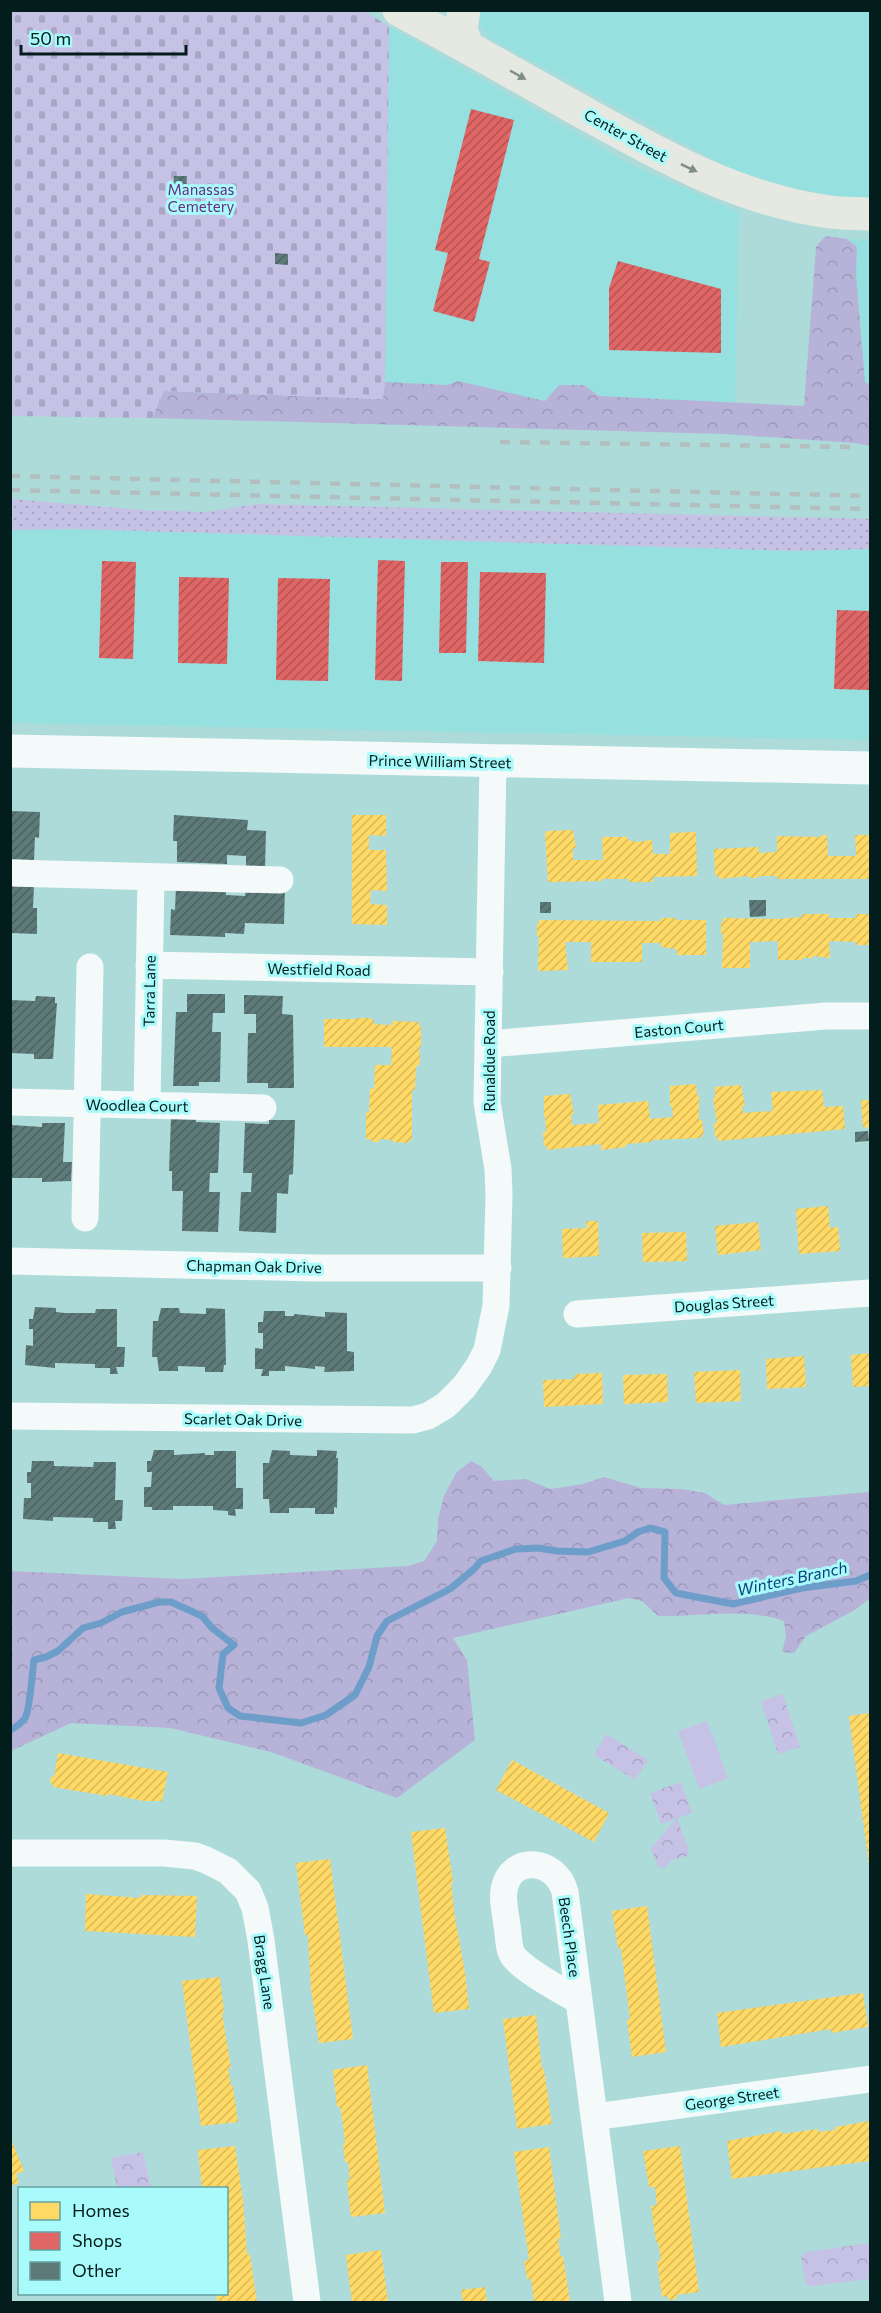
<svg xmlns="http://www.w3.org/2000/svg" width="881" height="2313" font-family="Commissioner,sans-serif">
<defs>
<pattern id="grass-dots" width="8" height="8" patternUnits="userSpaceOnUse" patternTransform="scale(1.5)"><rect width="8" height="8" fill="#c5c2e5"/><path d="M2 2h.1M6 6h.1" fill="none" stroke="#a8a6c4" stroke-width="1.8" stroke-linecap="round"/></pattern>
<pattern id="forest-crowns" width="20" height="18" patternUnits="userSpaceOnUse" patternTransform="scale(1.5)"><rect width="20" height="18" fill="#b7b2d8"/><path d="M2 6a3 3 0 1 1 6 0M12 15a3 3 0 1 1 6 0" fill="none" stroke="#9c99b9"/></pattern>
<pattern id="cemetery-stones" width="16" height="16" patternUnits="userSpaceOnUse" patternTransform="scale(1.5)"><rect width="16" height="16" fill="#c5c2e5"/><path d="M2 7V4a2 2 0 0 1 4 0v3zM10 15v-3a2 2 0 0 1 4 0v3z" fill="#a8a6c4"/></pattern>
<pattern id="park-crowns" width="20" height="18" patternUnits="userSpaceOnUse" patternTransform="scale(1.5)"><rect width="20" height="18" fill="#c5c2e5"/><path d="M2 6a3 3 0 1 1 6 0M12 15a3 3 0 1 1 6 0" fill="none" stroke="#a8a6c4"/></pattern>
<pattern id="homes-hatch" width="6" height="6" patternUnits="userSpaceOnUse" patternTransform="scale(1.5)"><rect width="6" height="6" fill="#ffd966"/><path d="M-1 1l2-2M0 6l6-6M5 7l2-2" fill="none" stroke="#d9ba58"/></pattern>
<pattern id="shops-hatch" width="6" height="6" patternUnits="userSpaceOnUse" patternTransform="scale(1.5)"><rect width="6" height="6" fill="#e06666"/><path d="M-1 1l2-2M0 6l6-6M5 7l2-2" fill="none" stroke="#b35353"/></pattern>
<pattern id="building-hatch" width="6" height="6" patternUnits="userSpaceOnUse" patternTransform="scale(1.5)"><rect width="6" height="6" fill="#5d7a79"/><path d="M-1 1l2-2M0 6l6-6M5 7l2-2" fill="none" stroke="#4b6363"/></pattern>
</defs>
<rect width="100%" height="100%" fill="#addbda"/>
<!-- built -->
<path fill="#96e0df" d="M474,10L870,11V201L800,190L731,169L489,38L479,25Z
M389,26L634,166L739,212L735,404L599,396L584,385L545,401L458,381L447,385L385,382Z
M847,239H870V385L865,382L856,274L857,247Z
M75,529L797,551L870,549V740L11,723V530Z"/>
<!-- grass -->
<path fill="url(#grass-dots)" d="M10,499L142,510L207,512L258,504L870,519V549L797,551L75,529L11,530Z"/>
<!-- forest -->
<path fill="url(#forest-crowns)" d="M825,236L847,239L857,247L856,274L865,382L870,385V446L855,443L725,434L152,418L164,391L382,399L385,382L447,385L458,381L545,401L559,385H584L599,396L804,406L816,247Z
M471,1461L481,1466L494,1481L525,1479L551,1489L583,1484L604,1477L641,1488L682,1489L705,1493L724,1505L870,1492V1598L855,1610L806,1636L794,1653L782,1652L786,1636L784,1621C743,1607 700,1617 658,1616L642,1601L629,1598L453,1638L467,1660L475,1740L397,1798L271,1752L170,1728L71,1723L11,1751V1571L181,1579L408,1566L424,1561L437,1541L438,1519L444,1496L456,1473Z"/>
<!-- cemetery -->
<path fill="url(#cemetery-stones)" d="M362,10L389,26L385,382L383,399L164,391L152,418L11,416V11Z"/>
<!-- park -->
<path fill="url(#park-crowns)" d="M783,1694L800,1747L778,1754L761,1701Z
M606,1734L648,1760L635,1780L594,1755Z
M681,1782L692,1813L677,1818L689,1850L687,1856L671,1860L665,1868L658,1867L651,1848L676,1819L661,1824L650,1793Z
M143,2152L151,2188H117L111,2158Z
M870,2243V2279L812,2286L806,2285L801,2256L806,2252Z"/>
<!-- garden -->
<path fill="#c5c2e5" d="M707,1721L728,1778L699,1789L678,1731Z"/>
<!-- homes -->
<path fill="url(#homes-hatch)" d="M352,815H386V836L369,835V850H386L387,891L371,890L370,904L387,905V925L352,924Z
M573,830L576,848H573V860H603L602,837H628V840L636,842L652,840L653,854H670V833L696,832L697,876L653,877V882H629V879H602V881L548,882L545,833L547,831Z
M821,835H827L828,856H856L855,835H870V879H777V876H758V878H749V876L719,879V876H715L714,849L758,847L759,853L777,852V836L821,837Z
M802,914H829V918H856V914H870V945H856V942L829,941L830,958L812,956V958H802V960H778V941L750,942V968H722L723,934H721V922H723V918L778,919L802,917Z
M661,918H676V920H706V955H677L676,949L661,947V943H642V962H591V942H565L568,970L538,971L539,936H537V924H539V920L651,921H661Z
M357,1018H371V1020H374V1024L392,1025L393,1021L419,1022V1026H421V1047H419L420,1062L418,1066H416L415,1090H412V1140H409V1143L393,1142V1140L379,1139V1142H371V1139H366V1112L369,1113L370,1088L374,1089L375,1065H391L392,1047H327L324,1046V1019H357Z
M696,1084L697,1095H699V1120H702L704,1135H701V1138L652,1140V1142L626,1144V1147L601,1150V1144L547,1150V1146H544L543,1132H546L545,1116L544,1117V1096L570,1094L574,1114H571L572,1125L599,1123L598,1105L648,1101L650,1119L673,1117L672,1106H670V1086Z
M741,1085L745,1106H742L743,1113L773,1111L771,1092L822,1090L824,1107L843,1106L845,1129L718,1141V1137H715L714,1123H717L713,1098H715V1087Z
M861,1100H870V1128L863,1127Z
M828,1206L830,1228L838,1227L840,1251L799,1254L796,1209Z
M586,1221H598L599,1256L563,1258L562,1229L587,1228Z
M758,1222L761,1250L718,1255L715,1226Z
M686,1232L687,1261L643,1262L642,1233Z
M870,1353V1386L853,1387L851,1355Z
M804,1356L806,1387L767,1389L766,1359Z
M740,1370L741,1401L696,1403L694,1372Z
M602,1373L603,1404L544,1407L543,1380L573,1379L576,1374Z
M667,1374L668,1402L624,1404L623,1375Z
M870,1713V1865H869L849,1716Z
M58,1753L168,1772L162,1801H144L108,1794V1796L53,1787V1784L50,1783L51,1776L54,1777Z
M512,1760L609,1813L594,1842L496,1790Z
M445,1828L453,1882L451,1883L455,1918L465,1972L469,2009L434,2013L411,1832Z
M330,1859L353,2039L319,2043L311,1989L308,1935H305L296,1863Z
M86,1894L141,1898V1895L197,1896L195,1937L85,1931Z
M647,1906L666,2052L632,2057L627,2020L630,2019L621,1948H618L612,1911Z
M220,1977L224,2013H222L231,2068H228L231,2086H233L238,2122L201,2126L182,1981Z
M863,1993L868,2027L831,2033V2029L721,2047L717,2013Z
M536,2015L542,2069H544L552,2124L517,2129L503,2019Z
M367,2065L385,2213L351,2217L347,2180H350L348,2162H345L343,2144L345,2143L343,2125L340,2106L337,2107L333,2070Z
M870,2121V2161L732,2179L727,2141L782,2131V2134L818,2129V2132L835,2130V2127Z
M10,2137L24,2171L16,2174L19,2183L10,2186Z
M235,2146L243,2200L247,2255L250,2254L257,2302H217L216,2294H226V2188H202L198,2150Z
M680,2146L699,2292L676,2295L677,2299L668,2300V2296L662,2297L657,2261L661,2260L658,2242H656L651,2206L657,2205L655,2187H649L643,2151Z
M549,2147L561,2238H558L560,2256H563L570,2302H534L531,2279H527L524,2261L529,2260L514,2152Z
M381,2250L388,2302H352L346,2255Z
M485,2287L487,2302H463L461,2290Z"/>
<!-- shops -->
<path fill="url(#shops-hatch)" d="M471,109L514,120L479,259L490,262L474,322L433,311L448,253L435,250Z
M618,261L721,289V353L609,350V288Z
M378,560L405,561L402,681L375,680Z
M102,561L136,562L133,659L99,658Z
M441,562H468L466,653H439Z
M480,572L546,573L544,663L478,661Z
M179,577L229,578L227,664L178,663Z
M278,578L330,579L328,681L276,680Z
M837,610L870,611V690L834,689Z"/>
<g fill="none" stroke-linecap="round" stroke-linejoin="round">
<!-- stream -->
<path stroke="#6d9eca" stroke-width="7" d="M10,1730C16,1727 22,1723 25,1718C30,1710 32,1673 34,1660L46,1657L58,1651L83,1628L101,1623L122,1612L159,1602H171L202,1616L212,1628L234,1645L223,1654L219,1688L228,1708L240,1716L301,1723L326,1715L355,1695L369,1667L377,1636L387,1621L450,1589L474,1569L481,1561L516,1549L538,1548L557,1551L588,1552L625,1541L638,1532L650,1528L665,1532L664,1578L676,1593L733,1604L802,1588L856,1581L870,1575"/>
</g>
<!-- building -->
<path fill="url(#building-hatch)" d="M174,176H187L186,189H173Z
M275,253L288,254V265L275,264Z
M10,811L40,812L39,838L35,837L34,860L10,859Z
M174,815L248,820L247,830L266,831L265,869L246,868V856L227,855V864L177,862V841H173Z
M10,884L34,885L33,908H37V934L10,933Z
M176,886L226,887V895L245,896L246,886L285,887L284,924L245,923L244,934L225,933V937L170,935L171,909L175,910Z
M749,900H766V916L750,917Z
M540,902H551V913H540Z
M187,994H225V1013H213L212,1032H221L220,1082H199V1086H173L176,1012H187Z
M244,995L283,996L282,1014L293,1015L294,1088H268V1083H247L248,1033H256V1014H244Z
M36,996L55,997V1003H57L53,1059H34V1054L10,1053V1000L35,1001Z
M171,1117L196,1118V1122L220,1123L218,1173H210L209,1192H220L218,1232L182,1231L183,1191H172V1171H169Z
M269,1120H295L293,1174L289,1175L288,1194L277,1193L276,1233L239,1231L241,1192H251L252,1173H243L245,1123L269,1124Z
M42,1123H65L63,1162H72L71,1181L42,1182V1178H11L10,1126L12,1125L42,1127Z
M868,1131L869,1141L855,1142V1132Z
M35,1307L56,1308V1312L65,1313H95L96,1309H117V1347H125L124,1367H116L118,1374H110V1368H95V1364L55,1363V1368L25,1365L26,1345L33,1346V1329H29V1319H33Z
M161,1308H179L180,1313L206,1314V1308L225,1309L226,1365H224L223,1372H205V1367L178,1366V1371H159L157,1357H152L153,1321H158Z
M264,1311H285V1316H294V1314L325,1317V1312L347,1313V1351L354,1352V1371L324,1372L325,1367L315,1366V1369L285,1366V1371H269V1376H261L263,1369H255V1348L263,1349V1333H258V1322H263Z
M154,1450H174V1455L205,1453V1455H214V1451H236V1488H243V1509H235L236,1516L228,1515V1511L213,1510V1506H173V1510H152V1507H144V1487H151L152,1472H147V1461H151Z
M272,1450L290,1451V1455L317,1456V1450L337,1451L336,1458H338L337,1508L334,1507V1514H315V1508H289V1513H270L269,1499H263V1463H269Z
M32,1461H54V1466L93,1467L94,1462H116L115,1500H123L122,1521H115L116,1529H108V1522H93V1518L53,1517V1521L23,1519L24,1498H31V1483H27V1472H31Z"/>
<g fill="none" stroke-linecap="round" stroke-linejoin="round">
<!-- minor -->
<path stroke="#f3faf9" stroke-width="27" d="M10,873L280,880
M149,965L490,972
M488,1044L826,1016H870
M10,1102L263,1108
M147,1105L151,877
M85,1218L90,967
M10,1261L316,1268H498
M577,1314L870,1293
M10,1416L413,1420L428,1416L446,1405L464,1387L479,1366L487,1350L496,1306L499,1195L498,1169L487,1102L493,762
M10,1853H164L195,1856L206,1860L228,1871L248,1891L255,1908L261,1940L307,2302
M579,2001C561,1990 526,1972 514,1957C508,1950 509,1936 507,1926C506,1915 502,1901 504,1890C510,1854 556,1858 565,1892L618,2302
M594,2117L870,2079"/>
<!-- tertiary -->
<path stroke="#f3faf9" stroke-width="33" d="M10,751L870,768"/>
<!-- trunk -->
<path stroke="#e6e8e2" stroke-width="33" d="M399,10C457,41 513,73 570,105C652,150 735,200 830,212C843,214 857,213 870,214
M464,10L461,30L467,46"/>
<!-- rail -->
<path stroke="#b3bfbf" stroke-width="4.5" stroke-dasharray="10 10" stroke-linecap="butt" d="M500,442L854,447
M10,476L870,496
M10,490L870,509"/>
</g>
<!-- one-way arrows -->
<defs><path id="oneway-solid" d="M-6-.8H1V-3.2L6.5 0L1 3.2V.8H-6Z" transform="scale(1.5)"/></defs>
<g fill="#808d89">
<use href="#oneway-solid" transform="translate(518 75) rotate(29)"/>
<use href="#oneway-solid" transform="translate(689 168) rotate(25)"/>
</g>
<g text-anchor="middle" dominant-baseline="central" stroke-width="6" stroke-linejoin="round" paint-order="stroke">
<!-- street labels -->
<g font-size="15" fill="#031d1d" stroke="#a8fbfa">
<text transform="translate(626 135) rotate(29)">Center Street</text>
<text transform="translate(440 761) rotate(1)">Prince William Street</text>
<text transform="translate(319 969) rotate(1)">Westfield Road</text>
<text transform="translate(149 991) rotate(-89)">Tarra Lane</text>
<text transform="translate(679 1028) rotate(-5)">Easton Court</text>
<text transform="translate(489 1061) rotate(-90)">Runaldue Road</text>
<text transform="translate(137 1105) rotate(1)">Woodlea Court</text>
<text transform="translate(254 1266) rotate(1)">Chapman Oak Drive</text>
<text transform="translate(724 1303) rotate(-4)">Douglas Street</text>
<text transform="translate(243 1419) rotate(1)">Scarlet Oak Drive</text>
<text transform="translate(570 1937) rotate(82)">Beech Place</text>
<text transform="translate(265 1972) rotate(82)">Bragg Lane</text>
<text transform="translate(732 2098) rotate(-8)">George Street</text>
</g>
<!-- park labels -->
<g font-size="15" fill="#672d80" stroke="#a8fbfa">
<text x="201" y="189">Manassas<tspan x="201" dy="17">Cemetery</tspan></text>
</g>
<!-- water labels -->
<g font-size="16" font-style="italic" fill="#0b417b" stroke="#a8fbfa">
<text transform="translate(792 1578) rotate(-12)">Winters Branch</text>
</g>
</g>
<!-- border -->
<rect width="881" height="2313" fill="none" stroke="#031d1d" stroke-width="24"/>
<!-- legend -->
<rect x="18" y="2187" width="210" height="108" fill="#a8fbfa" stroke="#66a2a2" stroke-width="1.5"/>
<rect x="30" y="2202" width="30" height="18" fill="#ffd966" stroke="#66a2a2" stroke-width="1.5"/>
<text x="72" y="2217" font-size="18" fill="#031d1d">Homes</text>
<rect x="30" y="2232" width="30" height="18" fill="#e06666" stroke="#66a2a2" stroke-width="1.5"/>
<text x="72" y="2247" font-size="18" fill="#031d1d">Shops</text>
<rect x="30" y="2262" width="30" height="18" fill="#5d7a79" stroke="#66a2a2" stroke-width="1.5"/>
<text x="72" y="2277" font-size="18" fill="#031d1d">Other</text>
<!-- scale -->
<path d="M21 45v9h165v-9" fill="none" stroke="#031d1d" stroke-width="3"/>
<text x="30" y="45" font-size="18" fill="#031d1d" stroke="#a8fbfa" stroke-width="4.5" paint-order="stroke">50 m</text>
</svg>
